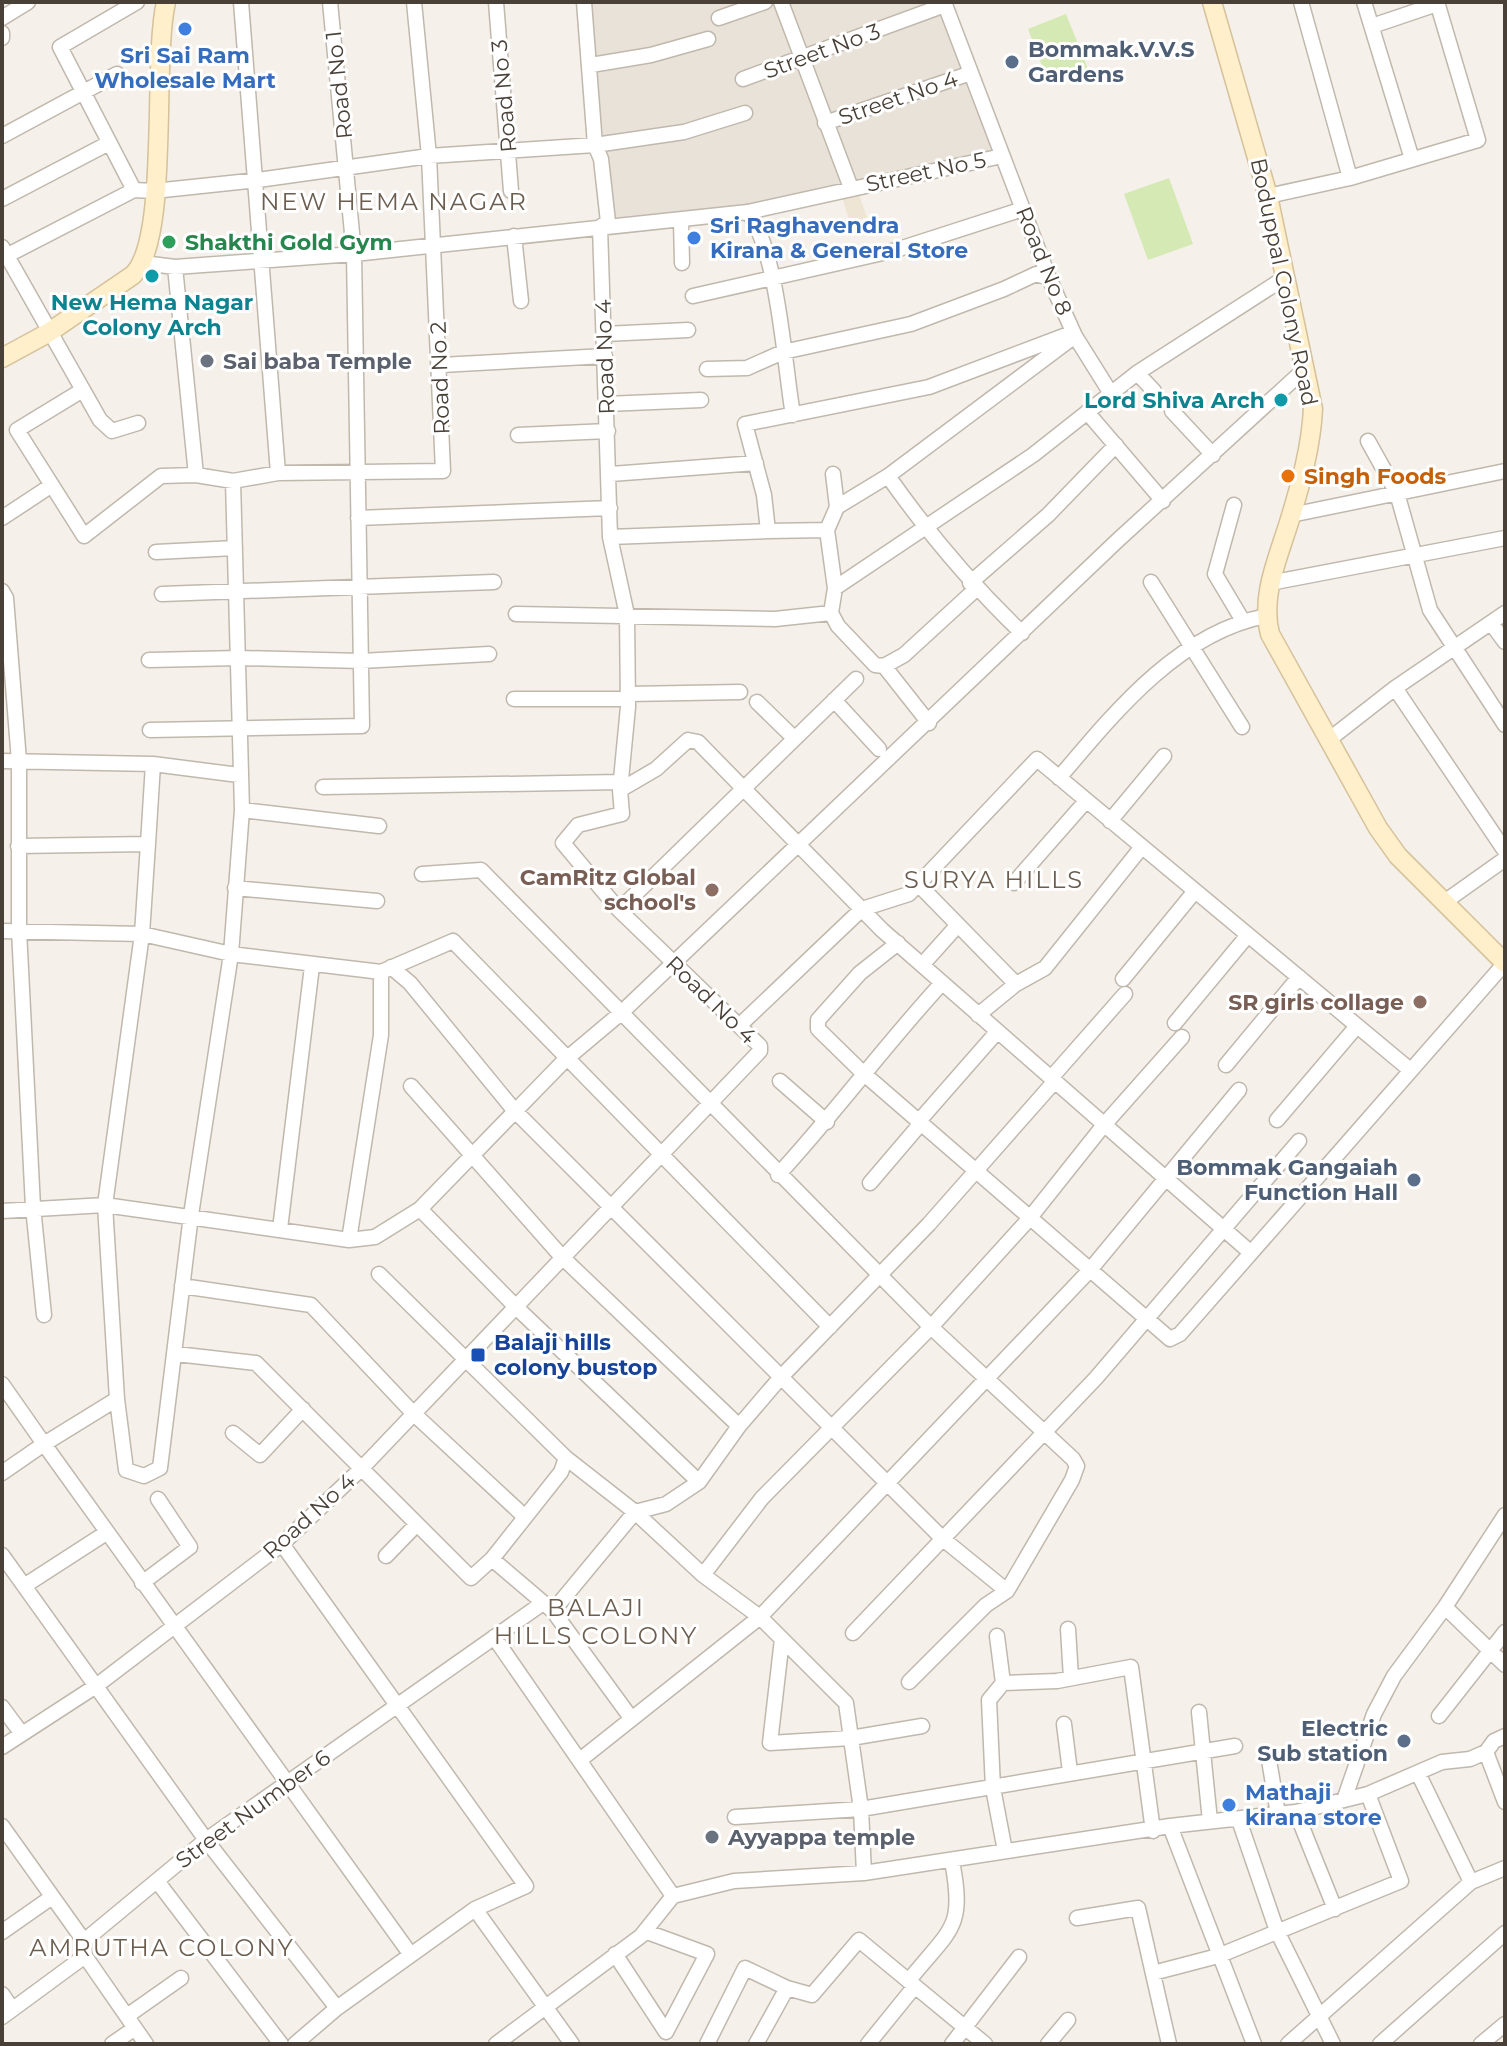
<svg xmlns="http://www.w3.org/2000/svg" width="1507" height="2046" font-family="Montserrat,sans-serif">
<rect width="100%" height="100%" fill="#f5f1ea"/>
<!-- residential -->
<path fill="#e9e2d8" d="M589,2H942L998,154L746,209L612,223Z"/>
<!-- education -->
<path fill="#eee5d4" d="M858,192L867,217L850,223L842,197Z"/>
<!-- green -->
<path fill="#d4e9b3" d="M1066,14L1088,69L1049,84L1028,29Z
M1169,178L1193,244L1148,260L1124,194Z"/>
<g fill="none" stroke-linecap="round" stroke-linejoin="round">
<!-- street casing -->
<g stroke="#c0b8ac" stroke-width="17">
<path id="street" d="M137,2L60,47L134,190L154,191L258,180L429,156L595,145L684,132L745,113
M241,2L278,473
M496,2L511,191
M781,2L851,188
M1301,2L1350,178
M1364,2L1412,159
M2,18L28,2
M719,18L765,2
M1372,26L1437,4
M2,33V38
M591,65L651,55L708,39
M743,79L945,5
M825,123L971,73
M2,136L117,74
M1268,196L1350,178L1478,140L1437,2
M2,199L109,143
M748,212C778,252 784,362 793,415
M681,220L682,263
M514,236L521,301
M2,247L100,420L112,431L138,423
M2,258L134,190
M143,263L175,267L354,254L330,2
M175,267L196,475
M693,296L896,250L1023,209
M604,334L688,330
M1075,336L1110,392
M441,365L605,356
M707,369L747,368L783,352L911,324L1004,289L1036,274L1049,278
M1137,373L1154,391
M81,391L17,430L84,536L161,476L196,475L233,481L278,473L443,471L429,156L414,2
M606,404L701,400
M1172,411L1213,455
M1087,412L1163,501
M518,435L608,431
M1368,441L1397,493L1430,610L1505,725
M611,474L756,463
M833,474L837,507L827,530L835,588L831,613L838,626L875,665L884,666L929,723
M888,476C928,533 971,584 1022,633
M1234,505L1215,574L1243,621
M837,507L888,476L1075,336L1049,278L944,2
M1291,515L1505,471
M2,518L52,485
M358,518L610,508
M827,530L768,531L764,495L745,424L929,387L1069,334
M610,537L768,531
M156,552L235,548
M1151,582L1242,727
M970,583L1048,515L1116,445
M1270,583L1505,538
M835,588L1033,455L1137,373L1286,277
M2,591L6,598L19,761V930L33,1207L44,1315
M162,594L494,582
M516,614L775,619L831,613
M1491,623L1505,642
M149,660L239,658L361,661L489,654
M884,666L904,655L976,589
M1395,688L1505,851
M628,694L740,692
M514,699H628
M834,700L879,749
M757,702L794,738
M150,730L362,726L354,254L748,212L1002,156
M1331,738L1395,688L1505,613
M2,761L153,764
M1059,778C1114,713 1178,633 1266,616
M323,787L621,782
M620,790L656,769L688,740L698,742L882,930L1250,1252
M242,810L379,826
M1110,821L1164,756
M148,844L142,934L105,1205L117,1399L126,1470L144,1476L160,1468L191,1215L231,954L242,810L233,481
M18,846L148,844L153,764L239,775
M422,874L481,870L931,1327L1073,1459L1077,1466L1072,1480L1007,1591
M1014,883L1086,801
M919,885L1016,984
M235,888L377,901
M1443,903L1505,859
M619,910L856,679
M2,931L142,934L231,954L381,972L453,941L830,1327
M898,943L860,973L818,1020V1029L863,1073L1170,1339L1180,1334L1505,963
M922,965L957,926
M391,967L410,983L514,1110L943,1539L1007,1591L986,1605L909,1682
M1123,979L1195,891
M978,1015L1016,984L1045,968L1141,848
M1175,1023L1248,935
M740,1025L862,909L909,894L1037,759L1409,1069
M1226,1065L1299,977
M1051,1078L1125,994
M780,1081L827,1122
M411,1086L562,1257L739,1426
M1277,1120L1357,1026
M919,1121L997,1032
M778,1175C835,1113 885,1045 942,983
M870,1183L922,1122
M420,1209L565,1060L621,1013L1118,540L1306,368
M2,1211L105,1205L349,1240L375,1237L420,1209L516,1307L699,1482
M280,1229L312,966
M349,1240L381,1035V972
M379,1274L566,1458L635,1512L703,1575L760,1617L846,1703L861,1809L864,1873
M182,1286L311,1305L413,1413L525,1517
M176,1354L256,1363L471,1578L492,1559L561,1472L566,1458
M2,1384L44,1444L2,1473
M117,1399L44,1444L411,1955
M233,1433L260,1455L303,1409
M282,1544L526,1886L475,1909L337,2008
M2,1555L206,1840L337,2008L295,2044
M386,1556L417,1524
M492,1559L553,1611L631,1718
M703,1575L762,1498L931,1327L1029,1219L1103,1126L1182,1037
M142,1583L190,1547L158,1499
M24,1586L106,1533
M1445,1607L1505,1665
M553,1611L635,1512L666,1504L699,1482L739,1426L781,1377L929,1224L1055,1081
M1068,1629L1071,1678
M853,1633L1096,1378L1299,1141
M997,1636L1003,1683
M494,1637L673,1896
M782,1639L770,1743L851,1738L922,1726
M2,1707L22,1734
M1199,1712L1210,1821
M1439,1716L1505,1632
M1064,1724L1070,1772
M2,1747L96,1686L282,1544L361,1469L760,1051V1046L619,910L563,843L578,825L622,814L620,790L628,707L627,615L610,537L600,227L608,222L601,159L595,145L584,2
M1486,1752L1505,1802
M1268,1754L1278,1814
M580,1760L760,1617L1090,1270L1239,1090
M1418,1773L1471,1882
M1344,1800L1374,1714L1394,1676L1445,1607L1505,1515
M1296,1812L1335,1909
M735,1817L861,1809L1235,1746
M1239,1820L1277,1931L1333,2044
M2,1826L84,1941L85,1956L146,2044
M1170,1826L1254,2044
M1005,1851L993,1788L989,1700L1003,1683L1057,1681L1131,1667L1153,1831
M157,1881L281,2044
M673,1896L734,1881L864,1873L1170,1826L1296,1812L1368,1794L1442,1762L1470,1759L1486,1752L1494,1741L1505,1736
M475,1909L572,2044
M1077,1918L1138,1908L1169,2044
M2,1932L52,1897
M84,1941L206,1840L543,1603
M615,1954L666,2032L707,1954L647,1932
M1153,1973L1218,1956L1401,1881L1368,1794
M910,1979C951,1928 965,1929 952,1861
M2,1994L12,2009
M127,2016L181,1978
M2,2017L85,1956
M112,2044L135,2028
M496,2044L641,1936L673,1896
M707,2044L745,1968L787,1988L812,1995L859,1940L985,2044
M756,2044L787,1988
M868,2044L915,1986
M952,2044L1019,1957
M1048,2044L1068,2020
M1288,2044L1471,1882L1505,1868
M1380,2044L1505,1933
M1481,2044L1505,2024"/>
</g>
<!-- secondary casing -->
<g stroke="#d5c19a" stroke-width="21">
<path id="secondary" d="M1212,2L1268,196L1313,409C1311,447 1301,483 1290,519C1279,556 1260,595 1270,634L1378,828L1398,856L1505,963
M2,358L48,333L133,275C170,239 152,62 166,2"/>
</g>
<!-- street -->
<use href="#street" stroke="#fff" stroke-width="14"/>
<!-- secondary -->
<use href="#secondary" stroke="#ffefca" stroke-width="18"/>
</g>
<!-- markers -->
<g fill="#3f7fe0" stroke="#fff" stroke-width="3">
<circle cx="185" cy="29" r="8"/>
<circle cx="694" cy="238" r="8"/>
<circle cx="1229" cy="1805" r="8"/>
</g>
<g fill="#5c6f8a" stroke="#fff" stroke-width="3">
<circle cx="1012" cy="62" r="8"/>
<circle cx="1414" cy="1180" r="8"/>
<circle cx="1404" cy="1741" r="8"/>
</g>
<circle fill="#2e9e5b" stroke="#fff" stroke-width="3" cx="169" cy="242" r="8"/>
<g fill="#0f9aa8" stroke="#fff" stroke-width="3">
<circle cx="152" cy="276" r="8"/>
<circle cx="1281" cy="400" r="8"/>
</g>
<g fill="#6b7280" stroke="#fff" stroke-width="3">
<circle cx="207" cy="361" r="8"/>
<circle cx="712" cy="1837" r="8"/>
</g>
<circle fill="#e8710a" stroke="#fff" stroke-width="3" cx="1288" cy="476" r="8"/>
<g fill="#8d6e63" stroke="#fff" stroke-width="3">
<circle cx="712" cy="890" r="8"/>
<circle cx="1420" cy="1002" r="8"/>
</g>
<rect fill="#1a4fb4" stroke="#fff" stroke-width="3" x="470" y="1347" width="16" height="16" rx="4"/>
<g text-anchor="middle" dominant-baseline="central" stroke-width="6" stroke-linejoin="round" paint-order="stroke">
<!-- service labels -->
<g font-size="22" font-weight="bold" fill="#4e5e75" stroke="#fff" text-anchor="end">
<text x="1028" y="49" text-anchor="start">Bommak.V.V.S<tspan x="1028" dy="25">Gardens</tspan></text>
<text x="1398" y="1167">Bommak Gangaiah<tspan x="1398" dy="25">Function Hall</tspan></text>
<text x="1388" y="1728">Electric<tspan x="1388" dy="25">Sub station</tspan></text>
</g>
<!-- street labels -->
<g font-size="22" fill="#494138" stroke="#fff">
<text transform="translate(822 51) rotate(-20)">Street No 3</text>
<text transform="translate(339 85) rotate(-96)">Road No 1</text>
<text transform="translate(504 96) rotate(-95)">Road No 3</text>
<text transform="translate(898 98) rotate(-19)">Street No 4</text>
<text transform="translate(926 172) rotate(-12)">Street No 5</text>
<text transform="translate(1044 261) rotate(68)">Road No 8</text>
<text transform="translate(1284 282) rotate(78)">Boduppal Colony Road</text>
<text transform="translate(605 357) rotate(-92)">Road No 4</text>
<text transform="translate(440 378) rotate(-92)">Road No 2</text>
<text transform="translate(711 1000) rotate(44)">Road No 4</text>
<text transform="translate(309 1516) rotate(-42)">Road No 4</text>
<text transform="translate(253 1809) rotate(-36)">Street Number 6</text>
</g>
<!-- shop labels -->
<g font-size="22" font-weight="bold" fill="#366cbe" stroke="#fff" text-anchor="start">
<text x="185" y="55" text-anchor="middle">Sri Sai Ram<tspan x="185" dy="25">Wholesale Mart</tspan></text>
<text x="710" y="225">Sri Raghavendra<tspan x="710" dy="25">Kirana &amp; General Store</tspan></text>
<text x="1245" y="1792">Mathaji<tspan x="1245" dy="25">kirana store</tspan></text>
</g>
<!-- leisure labels -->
<g font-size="22" font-weight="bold" fill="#27864d" stroke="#fff" text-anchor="start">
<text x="185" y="242">Shakthi Gold Gym</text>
</g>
<!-- culture labels -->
<g font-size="22" font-weight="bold" fill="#0d838f" stroke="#fff">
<text x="152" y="302">New Hema Nagar<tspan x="152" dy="25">Colony Arch</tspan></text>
<text x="1265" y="400" text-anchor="end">Lord Shiva Arch</text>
</g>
<!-- worship labels -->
<g font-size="22" font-weight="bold" fill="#5b616d" stroke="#fff" text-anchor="start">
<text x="223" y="361">Sai baba Temple</text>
<text x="728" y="1837">Ayyappa temple</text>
</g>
<!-- food labels -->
<g font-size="22" font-weight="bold" fill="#c56008" stroke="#fff" text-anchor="start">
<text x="1304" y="476">Singh Foods</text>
</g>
<!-- education labels -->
<g font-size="22" font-weight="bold" fill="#785e54" stroke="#fff" text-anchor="end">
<text x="696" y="877">CamRitz Global<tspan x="696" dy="25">school's</tspan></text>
<text x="1404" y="1002">SR girls collage</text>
</g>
<!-- transit labels -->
<g font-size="22" font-weight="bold" fill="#164399" stroke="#fff" text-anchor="start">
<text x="494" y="1342">Balaji hills<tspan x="494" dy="25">colony bustop</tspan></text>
</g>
<!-- neighbourhood labels -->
<g font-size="24" letter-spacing="2" fill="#6c5e4f" stroke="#fff">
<text x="394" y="201">NEW HEMA NAGAR</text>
<text x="994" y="879">SURYA HILLS</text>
<text x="596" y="1607">BALAJI<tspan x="596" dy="28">HILLS COLONY</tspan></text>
<text x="162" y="1947">AMRUTHA COLONY</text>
</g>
</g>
<!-- border -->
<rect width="1507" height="2046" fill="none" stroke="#494138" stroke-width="8"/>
</svg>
